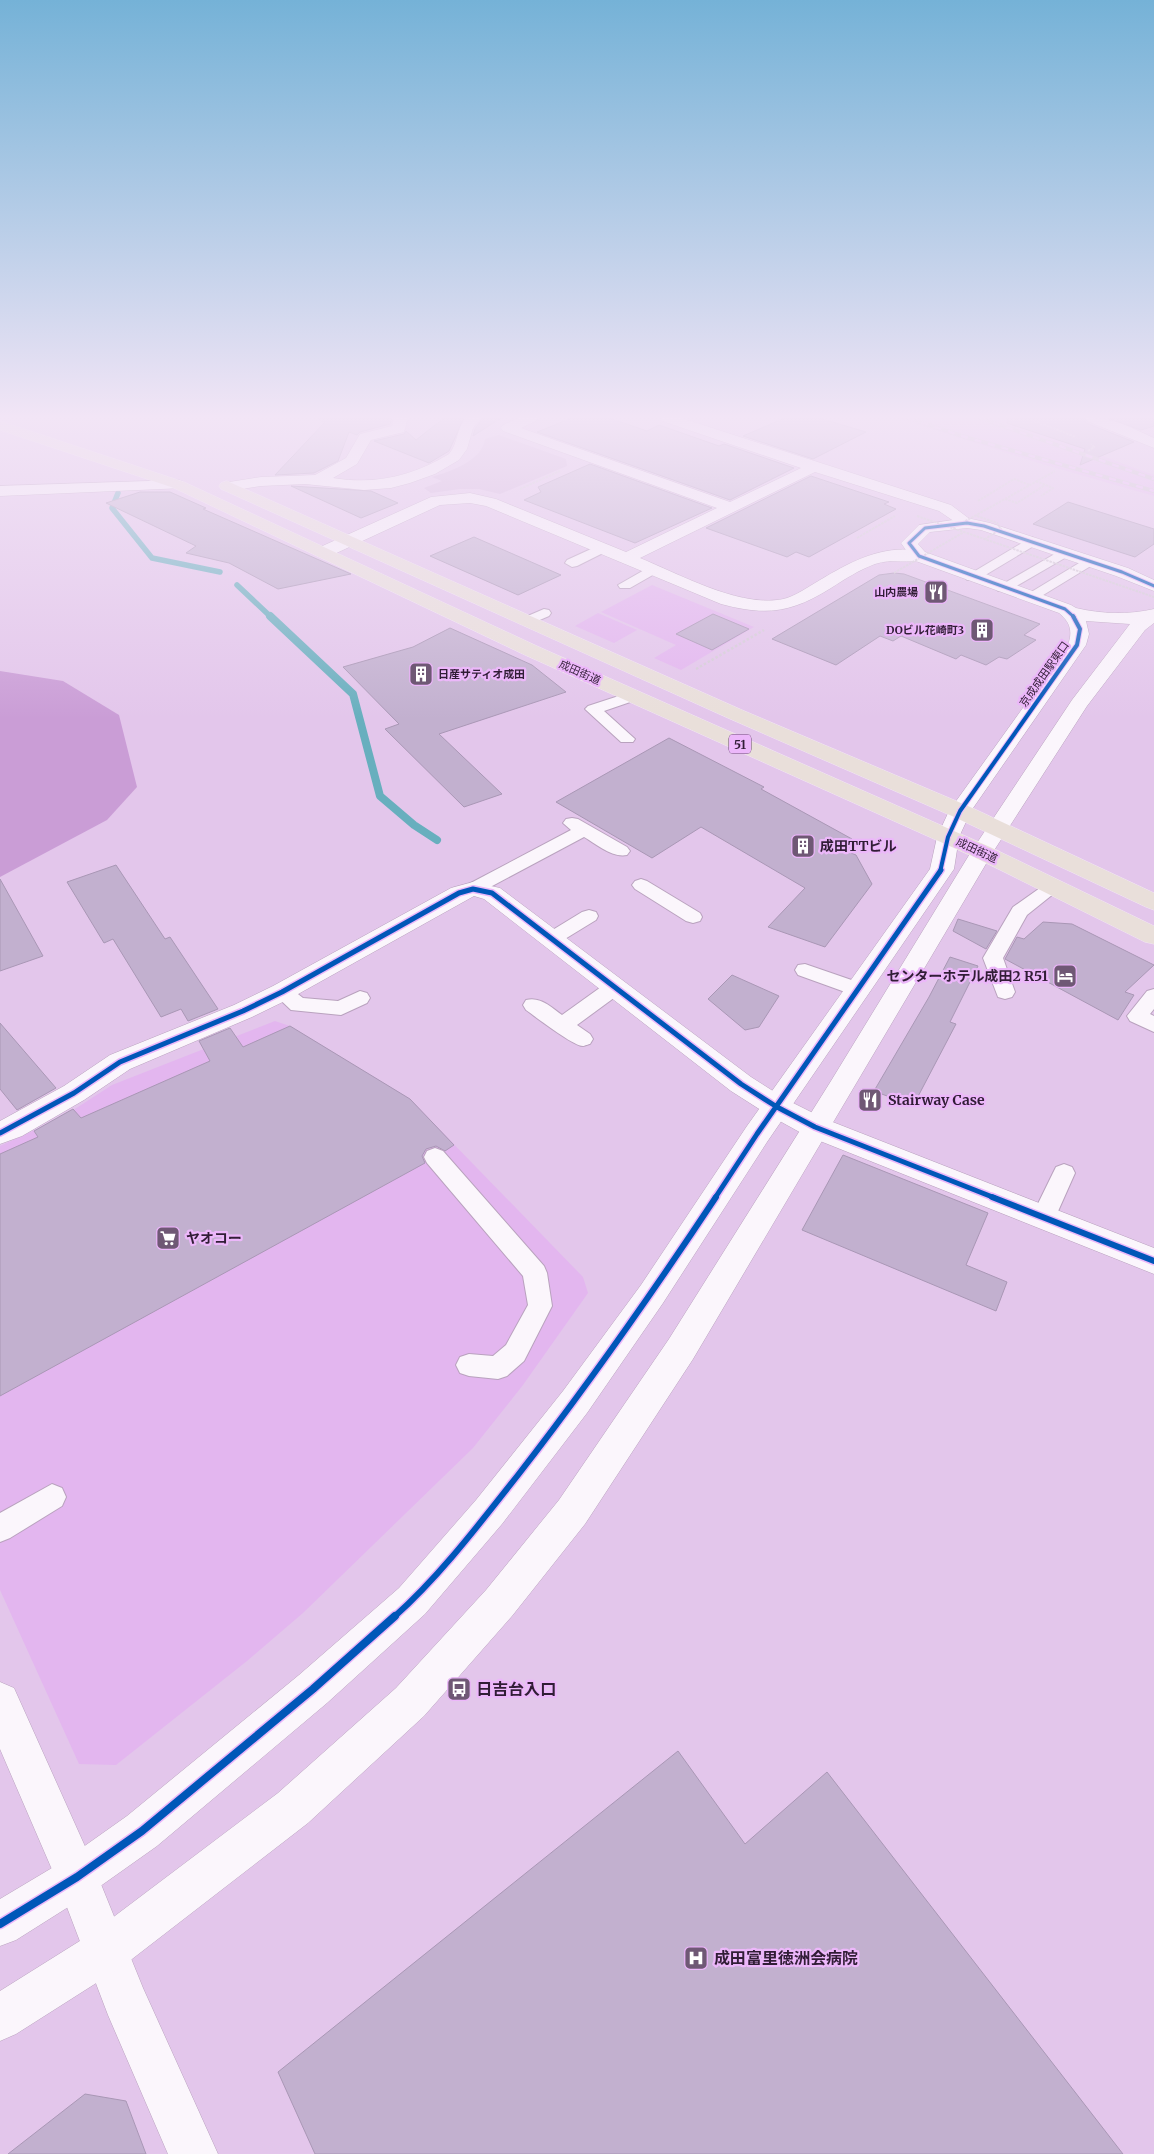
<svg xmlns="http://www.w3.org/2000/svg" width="1154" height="2154" font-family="Merriweather,'Noto Sans JP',serif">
<rect width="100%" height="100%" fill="#e3c6eb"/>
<!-- built -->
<path fill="#e3b6ef" d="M897,418H1066L1054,423L1102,456L1154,475V496L1042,464Z
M652,585L754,627L681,670L654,658L676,645L601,612Z
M598,613L637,630L614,643L575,626Z
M275,1021L290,1026L410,1099L583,1277L588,1293L523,1385L473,1448L303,1613L247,1661L116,1765L79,1764L0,1590V1146L61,1118L112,1085Z"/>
<!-- green -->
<path fill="#d2b2db" d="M499,435L566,459L567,466L500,494L479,489H460L431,493L424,488L442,481L432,477C451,471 482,461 485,439Z"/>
<!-- forest -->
<path fill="#ca9dd6" d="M0,671L63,681L119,715L137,787L107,820L0,877Z"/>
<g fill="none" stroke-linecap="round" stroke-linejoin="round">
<!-- stream-far1 -->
<path stroke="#68afbe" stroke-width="5.5" d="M118,493L112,508L152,558L220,572
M237,585L271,617"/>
<!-- stream -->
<path stroke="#68afbe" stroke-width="8" d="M270,616L353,694L380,796L414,825L437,840"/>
</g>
<!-- building -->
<path fill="#c2b0cf" stroke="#a997b5" d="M319,418H391L392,419L390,424L360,432L357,435L349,432L338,461L314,473L275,475L325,422L319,420Z
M444,418H464L449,451L429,463L374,441L404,434L406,431L416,440Z
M483,418H501L473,436L475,429Z
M572,418H609L647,431L659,425L719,446L724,444L794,468L730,500L537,432Z
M785,418H819L866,432L813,459L743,436Z
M1008,418H1083L1086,423L1134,442L1080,465L1085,449L1007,423Z
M1107,418H1153L1154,426L1141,430Z
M590,464L712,508L635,543L524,500L541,492L538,487Z
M811,476L889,502L884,504L896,509L809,557L796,552L787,557L706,528Z
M291,486L371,491L398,503L361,518Z
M140,492H170L206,508L203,509L351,574L278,589L229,563L186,553L196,546L106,503Z
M1068,502L1154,529V544L1135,557L1033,524Z
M474,537L561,575L518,595L430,556Z
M894,573L904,574L1040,624L1024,635L1036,640L1007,659L999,657L986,665L961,655L956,659L901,636L893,641L880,636L836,665L772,639L879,575Z
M713,614L749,629L712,650L676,634Z
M450,628L532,665L566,692L439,734L502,794L464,807L385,729L399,724L343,667L413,647Z
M669,738L764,787L761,789L852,839L848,842L856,849L851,853L856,855L872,884L825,947L768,927L805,888L701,827L652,858L556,802Z
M116,865L165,939L170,937L218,1009L188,1021L181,1009L161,1017L113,939L104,943L67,882Z
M0,879L43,956L0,971Z
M958,919L997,931L986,949L953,931Z
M1043,922L1072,924L1154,965L1125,992L1134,995L1118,1020L1005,959L1017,937L1024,939Z
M950,957L978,966L950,1022L956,1024L913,1106L874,1091L929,997Z
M732,975L779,996L759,1027L745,1030L708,999Z
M0,1023L56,1088L17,1110L0,1089Z
M290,1026L410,1099L454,1145L445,1151L436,1146L426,1149L422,1156L425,1163L0,1396V1154L38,1137L34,1131L73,1109L81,1118L210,1061L199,1041L230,1028L243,1047Z
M843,1155L988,1213L966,1265L1007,1282L996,1311L802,1230Z
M678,1751L745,1844L827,1772L1123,2154H315L278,2072Z
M85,2094L126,2101L146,2154H8Z"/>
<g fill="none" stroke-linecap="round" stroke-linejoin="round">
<!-- service casing -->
<g stroke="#b9a2be" stroke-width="2">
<path id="service" d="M1032,537L1038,541L1037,544L977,580H967L965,577Z
M602,544L607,545L608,548L607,551L577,566L572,567L565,563L567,560Z
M1065,548L1072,552L1070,555L1008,591H998L996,588Z
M1089,557L1096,561L1094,564L1035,600L1030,601L1023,597Z
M653,565L660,569L658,572L630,588H620L618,585Z
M544,609L549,610L551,613L549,616L528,625L521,621L523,618Z
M634,691L639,693L642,696L639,699L604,711L635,739L633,742H621L585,709L588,706Z
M572,818L578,819L627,847L630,851L627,855C612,858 596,844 584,837L479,893L473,895L467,893L464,889L467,885L571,830L563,823L566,819Z
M641,879L647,881L700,913L702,917L700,921L693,923L686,921L635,889L632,885L635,881Z
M1053,881L1059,883L1062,887L1027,915L1003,958L1015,992L1012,997L1005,999L998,997L983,958L1013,907L1047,883Z
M589,910L596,912L598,916L596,920L560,942L553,944L546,942L543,938L546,934L582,912Z
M805,964L866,985L869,990L866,995L859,997L798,975L795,970L798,965Z
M615,980L622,982L625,987L622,992L577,1025L590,1034L593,1039L590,1044C589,1044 584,1046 583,1046C573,1046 536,1017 526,1010L523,1005L526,1000C540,996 551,1007 562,1015L608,982Z
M282,985L289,987L303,998L338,1001L360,991L367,993L370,998L367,1003L341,1015L291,1010L272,992L275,987Z
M1154,989V1009L1150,1014L1154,1016V1032L1130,1021L1127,1016L1147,991Z
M435,1148L443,1151L544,1266L547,1273L552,1306L524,1361L507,1376L498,1379L469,1376L460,1373L456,1365L460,1357L469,1354L493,1356L506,1345L528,1305L523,1276L427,1163L424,1157L427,1151Z
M1064,1164L1072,1167L1075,1173L1055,1218L1051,1225L1043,1227L1035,1225L1031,1218L1053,1173L1056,1167Z
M52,1484L62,1488L66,1497L62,1506L10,1538L0,1542V1513Z"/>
</g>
<!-- minor casing -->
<g stroke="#b9a2be" stroke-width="1">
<path id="minor" d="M394,418H408L404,432L371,440L357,464L333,478C375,485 413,476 449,454C458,444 456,429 466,418H481L473,428L467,449L459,460L435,474L410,483L391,488L364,490L305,484L261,486L229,491L223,489L221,486L223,483L261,477L315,475L346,458L360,434L392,426Z
M519,418H538L536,421L521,428L730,502L801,468L662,421L660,418H681L951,505L975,523L973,526H961L939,511L815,472L640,558C679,574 735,605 777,600C791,599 803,590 815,583C848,563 884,542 925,552L927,556L925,560C909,564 892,558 875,564C859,570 845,579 831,588C791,613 766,616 721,604L486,506L470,503L440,505L330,556H318L316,552L318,548L431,497L470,493L496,499L626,552L717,508L503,431L501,428L503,425Z
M1085,418C1112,417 1130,427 1154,438V448L1087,421Z
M179,480L184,482L187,485L184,488L0,496V486Z
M473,882L500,888L751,1077L787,1100L825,1119L1154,1248V1274L805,1135L767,1114L731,1091L484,899L474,896L291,998L252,1017L130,1069L84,1100L22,1136L0,1144V1121L64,1086L110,1055L234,1005L273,986L451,888Z
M0,1682L14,1688L92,1862L143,1988L218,2154H168L108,2015L57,1881L0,1749Z"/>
</g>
<!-- tertiary casing -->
<g stroke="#b9a2be" stroke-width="1">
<path id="tertiary" d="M967,518L990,523L1128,568L1154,580V591L1116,576L981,530L967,528L930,532L918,544L925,552L1071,605L1076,608C1102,614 1128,615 1154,609V623L1145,630L1087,706L993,852L693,1359L585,1524L512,1616L424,1716L308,1823L123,1966L16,2034L0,2041V1991L91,1934L278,1793L396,1688L486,1590L559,1500L669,1339L831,1081L971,852L1072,700L1130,624L1086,621L1089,634L1086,645L971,811L959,837L954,869L767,1142L663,1303L587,1413L502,1524L425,1614L327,1703L157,1846L92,1892L16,1940L0,1946V1899L62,1862L127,1816L299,1675L399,1588L476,1500L563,1391L641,1285L747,1126L930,869L937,837L949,811L1068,645C1073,631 1070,622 1059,613L913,560L901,543L919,525Z"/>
</g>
<!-- trunk casing -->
<g stroke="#f2e5f6" stroke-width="1">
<path id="trunk" d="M0,421L184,482L539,647L990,847L1154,926V944L1145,942L974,857L525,655L174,488L0,430Z
M227,481L742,710L968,806L1154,893V910L1146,907L952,816L728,718L221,489L219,486L221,483Z"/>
</g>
<!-- path-far1 -->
<path stroke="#d5cdd7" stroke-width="2" stroke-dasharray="2.5 1" stroke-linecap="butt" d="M1027,418L1076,437
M1088,451L1094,447L1091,444
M1036,481L1053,488L1041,496
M520,489L560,471
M1005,499L1017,503L1045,485
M978,501L1014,479L1030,485
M857,538L895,516"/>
<!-- path -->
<path stroke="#d5cdd7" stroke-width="2.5" stroke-dasharray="2.5 2" stroke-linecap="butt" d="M696,669L764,630"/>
<!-- service -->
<use href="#service" fill="#fbf6fc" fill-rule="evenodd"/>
<!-- minor -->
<use href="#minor" fill="#fbf6fc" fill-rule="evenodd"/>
<!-- tertiary -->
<use href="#tertiary" fill="#fbf6fc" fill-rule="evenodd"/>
<!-- trunk -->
<use href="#trunk" fill="#e9dfda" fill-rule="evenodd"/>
<!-- rail casing -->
<g stroke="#c9c1cc" stroke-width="4">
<path id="rail" d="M908,418L965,437L1154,491
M980,418L1154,479"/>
</g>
<!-- rail -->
<use href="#rail" stroke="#ecb7fa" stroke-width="2.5" stroke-dasharray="7" stroke-linecap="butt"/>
<!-- path-bridge -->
<path stroke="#d5cdd7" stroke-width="2" stroke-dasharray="2.5 1" stroke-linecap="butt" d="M917,516L1154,597
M977,516L997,523L1001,529L985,539
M953,528L1055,471
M894,573L964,532"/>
<!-- cycleway-far4 casing -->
<g stroke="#ecb7fa" stroke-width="5">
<path id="cycleway-far4" d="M1074,617L1065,609L919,556L909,543L925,528L967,523L984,526L1122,572L1154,586"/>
</g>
<!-- cycleway-far3 casing -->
<g stroke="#ecb7fa" stroke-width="6">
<path id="cycleway-far3" d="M940,872L948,837L960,811L1077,645L1080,629L1073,616"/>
</g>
<!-- cycleway-far2 casing -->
<g stroke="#ecb7fa" stroke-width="8">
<path id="cycleway-far2" d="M0,1133L74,1093L120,1062L243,1011L282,992L459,893L473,889L492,893L741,1084L777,1107L815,1127L995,1198
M715,1198L757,1134L941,870"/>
</g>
<!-- cycleway-far1 casing -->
<g stroke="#ecb7fa" stroke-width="9">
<path id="cycleway-far1" d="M992,1197L1154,1261
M394,1617C440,1576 480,1523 518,1475C588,1385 653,1292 716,1197"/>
</g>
<!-- cycleway casing -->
<g stroke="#ecb7fa" stroke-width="11">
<path id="cycleway" d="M0,1924L77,1877L142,1831L313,1689L395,1616"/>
</g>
<!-- cycleway-far4 -->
<use href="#cycleway-far4" stroke="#0057b8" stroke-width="3"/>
<!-- cycleway-far3 -->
<use href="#cycleway-far3" stroke="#0057b8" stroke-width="4"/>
<!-- cycleway-far2 -->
<use href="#cycleway-far2" stroke="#0057b8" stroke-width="5"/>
<!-- cycleway-far1 -->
<use href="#cycleway-far1" stroke="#0057b8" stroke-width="6"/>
<!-- cycleway -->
<use href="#cycleway" stroke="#0057b8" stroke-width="8"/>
</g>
<!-- sky -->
<linearGradient id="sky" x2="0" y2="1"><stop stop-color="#75b2d7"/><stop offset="0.58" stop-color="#f2e5f6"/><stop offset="1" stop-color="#f2e5f6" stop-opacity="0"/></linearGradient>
<rect width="1154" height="719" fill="url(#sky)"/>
<!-- icons -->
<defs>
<g id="restaurant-square" transform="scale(1.25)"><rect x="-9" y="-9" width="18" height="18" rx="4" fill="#6f5875" stroke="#ecb7fa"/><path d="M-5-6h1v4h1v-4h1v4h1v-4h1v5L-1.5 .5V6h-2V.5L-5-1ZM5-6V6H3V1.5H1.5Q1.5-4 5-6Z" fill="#fff"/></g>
<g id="building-square" transform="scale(1.25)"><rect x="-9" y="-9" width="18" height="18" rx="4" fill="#6f5875" stroke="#ecb7fa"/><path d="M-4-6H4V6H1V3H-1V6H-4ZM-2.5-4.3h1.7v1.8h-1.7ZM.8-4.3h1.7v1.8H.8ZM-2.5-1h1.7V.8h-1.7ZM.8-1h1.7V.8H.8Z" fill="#fff"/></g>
<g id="hotel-square" transform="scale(1.25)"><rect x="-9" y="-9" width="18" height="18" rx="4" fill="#6f5875" stroke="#ecb7fa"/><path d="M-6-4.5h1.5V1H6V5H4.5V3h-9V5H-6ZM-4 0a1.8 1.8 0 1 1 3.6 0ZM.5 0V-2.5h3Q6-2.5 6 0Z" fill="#fff"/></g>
<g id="supermarket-square" transform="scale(1.25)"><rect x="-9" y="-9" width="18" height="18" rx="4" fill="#6f5875" stroke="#ecb7fa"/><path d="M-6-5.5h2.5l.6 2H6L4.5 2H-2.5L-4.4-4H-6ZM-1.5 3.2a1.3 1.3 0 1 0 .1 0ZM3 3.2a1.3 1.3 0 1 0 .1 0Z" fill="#fff"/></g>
<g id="bus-square" transform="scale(1.25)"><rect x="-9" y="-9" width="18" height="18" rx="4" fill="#6f5875" stroke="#ecb7fa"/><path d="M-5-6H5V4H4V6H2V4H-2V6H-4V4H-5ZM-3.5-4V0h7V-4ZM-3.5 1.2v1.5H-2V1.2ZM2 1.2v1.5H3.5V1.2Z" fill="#fff"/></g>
<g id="hospital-square" transform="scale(1.25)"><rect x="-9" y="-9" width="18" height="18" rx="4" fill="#6f5875" stroke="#ecb7fa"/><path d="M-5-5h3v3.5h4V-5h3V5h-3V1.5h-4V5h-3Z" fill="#fff"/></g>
</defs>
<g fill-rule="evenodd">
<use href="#restaurant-square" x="936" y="592"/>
<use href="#building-square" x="982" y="630"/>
<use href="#building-square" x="421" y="674"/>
<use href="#building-square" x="803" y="846"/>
<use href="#hotel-square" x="1065" y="976"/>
<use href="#restaurant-square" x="870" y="1100"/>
<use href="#supermarket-square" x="168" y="1238"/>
<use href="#bus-square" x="459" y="1689"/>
<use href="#hospital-square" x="696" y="1958"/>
</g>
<g text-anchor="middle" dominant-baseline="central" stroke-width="4.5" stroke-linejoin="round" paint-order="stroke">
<!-- far-poi labels -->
<g font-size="11" font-weight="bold" fill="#311d36" stroke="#ecb7fa" text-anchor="end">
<text x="918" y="592">山内農場</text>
<text x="964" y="630">DOビル花崎町3</text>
<text x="438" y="674" text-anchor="start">日産サティオ成田</text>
</g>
<!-- far-street labels -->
<g font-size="11" fill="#311d36" stroke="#ecb7fa">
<text transform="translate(580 672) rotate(24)">成田街道</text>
<text transform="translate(1044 674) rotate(-55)">京成成田駅東口</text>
<text transform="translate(977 850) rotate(25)">成田街道</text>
</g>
<!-- shield labels -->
<rect fill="#ecb7fa" stroke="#694b71" stroke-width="1" x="729" y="734.5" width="22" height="19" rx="4"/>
<g font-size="12" font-weight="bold" fill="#311d36">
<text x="740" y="744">51</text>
</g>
<!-- poi labels -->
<g font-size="14" font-weight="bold" fill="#311d36" stroke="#ecb7fa" text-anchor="start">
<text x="820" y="846">成田TTビル</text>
<text x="1048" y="976" text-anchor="end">センターホテル成田2 R51</text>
<text x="888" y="1100">Stairway Case</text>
<text x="186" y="1238">ヤオコー</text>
</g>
<!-- near-poi labels -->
<g font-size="16" font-weight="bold" fill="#311d36" stroke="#ecb7fa" text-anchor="start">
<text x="476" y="1689">日吉台入口</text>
<text x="714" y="1958">成田富里徳洲会病院</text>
</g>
</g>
</svg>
